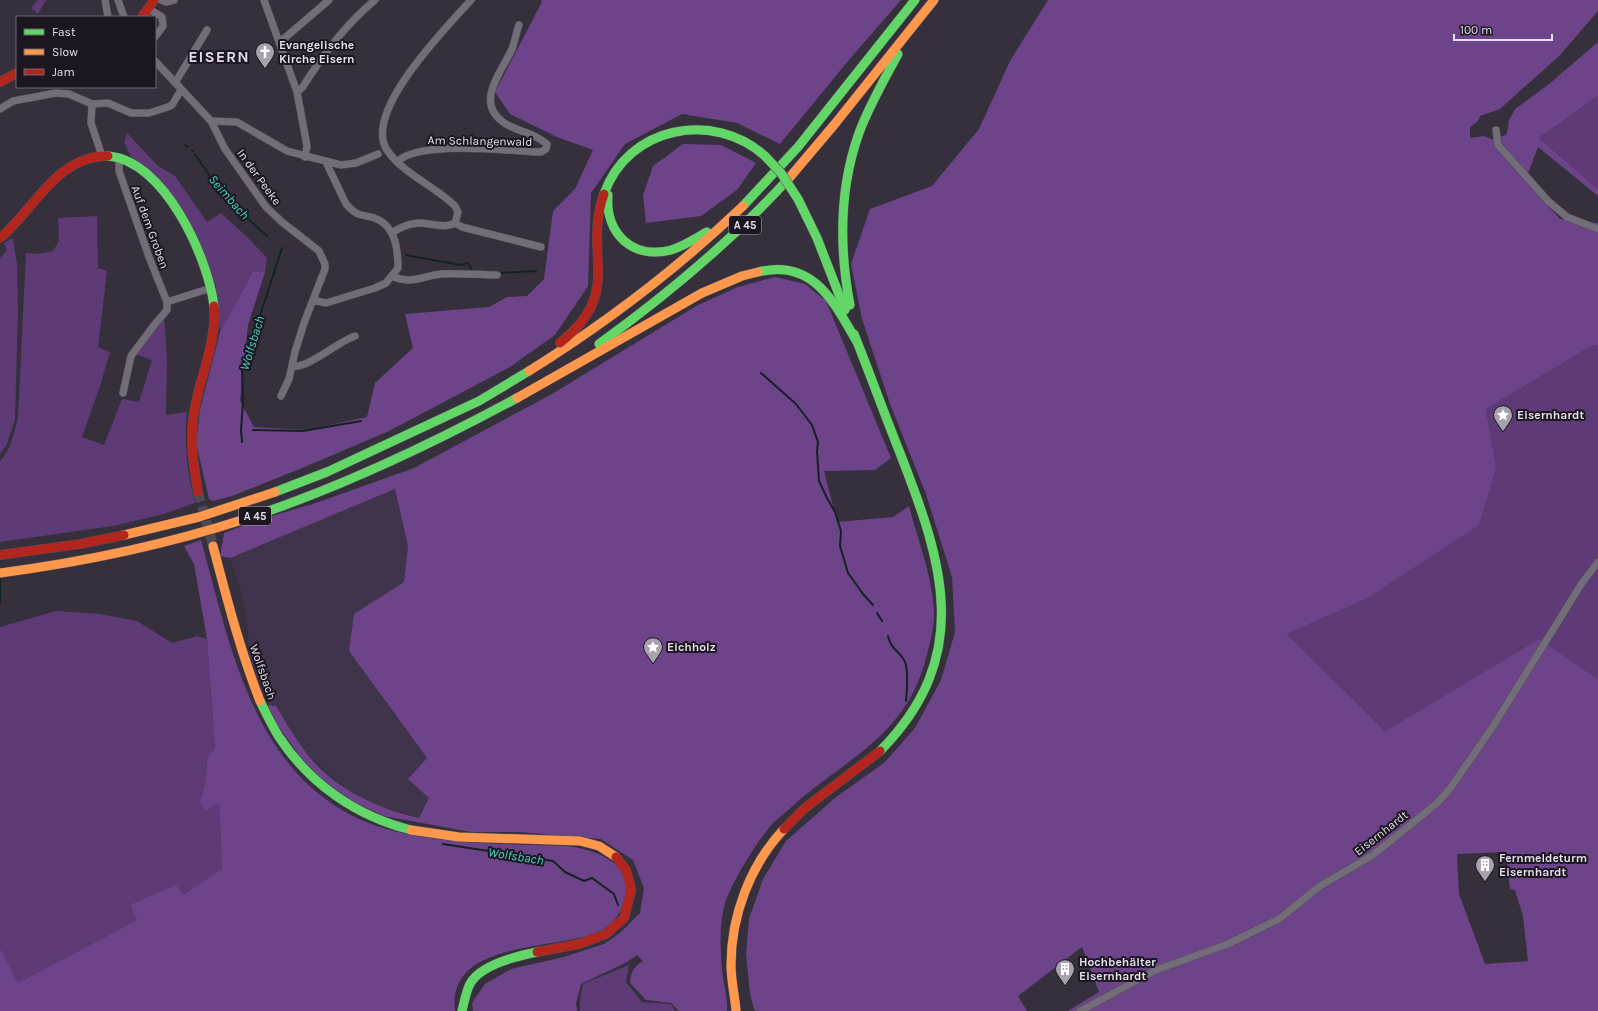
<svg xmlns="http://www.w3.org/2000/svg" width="1598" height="1011" font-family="Karla,sans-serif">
<rect width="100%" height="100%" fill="#36303c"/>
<!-- built -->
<path fill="#40334c" d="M395,489L408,546L404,582L354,614L383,699L427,758L429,798L419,818L370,803L344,788L304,751L276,706L268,705L249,659L248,629L242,594L230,558Z"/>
<!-- green -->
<path fill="#5e3a77" d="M38,0H46L38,14L31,8Z
M1598,96V189L1539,138Z
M127,133L158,166L175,176L207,222L221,213L247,237L267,258L265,272H253L220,332L216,286L199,240L185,213L151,171L131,157L124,142Z
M97,216L98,268L107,271L98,347L110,352L100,386L82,437L104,445L122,399L139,402L152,360L135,354L164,315L167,359L166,415L187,412C184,445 187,471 195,503L164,514L113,526L0,542V461C11,451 14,432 18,418L26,253L36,254L53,251L59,241L58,218Z
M13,238L17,265L18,309L15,419L7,444L0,454V258L7,250L4,243Z
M1593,345L1598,346V679L1539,639L1385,731L1287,634L1366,599L1496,467L1486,409Z
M56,611L101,614L137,621L172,643L197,636L207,639L215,748L207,758L206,779L200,802H219L222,870L183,895L130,905L137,920L18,983L0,948V627Z
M629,965L626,982L642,1002L671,1004L675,1011H580V999L583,984Z"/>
<!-- forest -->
<path fill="#6d448a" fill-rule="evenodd" d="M541,0H901L848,61L780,144L737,123L682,114L625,144L591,193L588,286L555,335L510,367L389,431L307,466L232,496L213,501L209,499L196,443L200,410L220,332L253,272H265L248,325L240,401L254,427L306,430L367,417L375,383L413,348L405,314L489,307L507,297L527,296L544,279L553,211L575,189L593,150L557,137L510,114L495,92L542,2Z
M1048,0H1598V11L1560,55L1500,109L1480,116L1478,121L1470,127V138L1484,136L1494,140L1507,134L1509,120L1515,109L1549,84L1598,42V96L1539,138L1598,189V196L1538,147L1525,181L1560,219L1598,223V346L1593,345L1486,409L1496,467L1479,525L1366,599L1287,634L1385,731L1539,639L1598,679V1011H1068L1099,992L1082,947L1018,996L1027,1011H756L754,1009L750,994L746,954L749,919L763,879L786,841L835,798L885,762L915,728L941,680L955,632L952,577L926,494L890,404L862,319L851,264L870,209L932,186L979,129L1010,61ZM1506,852L1510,889L1515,890L1523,916L1528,961L1485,964L1459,894L1457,854Z
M683,144L721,145L756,163L737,190L701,216L646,223L643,195L653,166Z
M775,277L805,284L826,301L891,458L875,470L824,471L837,522L893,517L909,506C918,541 932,575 934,611C935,627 929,646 925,662C904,736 849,757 796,803C789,810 780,816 773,823C758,840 737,874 728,895C718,919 720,952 723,978C725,989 728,1000 727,1011H679L671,1003L646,1000L630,983C631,972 633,967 643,961L637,955L627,962L581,984L576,1003L577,1011H473L472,1003L485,984L511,969L564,957L604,944L620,933L640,913L644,888L633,860L601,839L519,832H471L384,816L354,802L332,787L319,776L302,759L278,726L268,705L276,706C285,721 294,736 304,750C331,787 375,808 419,818L429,798L408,779L427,758L349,651L354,614L404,582L408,546L395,489L230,558L220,556L224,533L258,520L316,503L414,468L552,394L698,305L738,287Z
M201,540C231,648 254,781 374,825C430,845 510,844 569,846C600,851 638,866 623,905C618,916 613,924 602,930C561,952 446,937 455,1011H0V948L18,983L137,920L130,905L176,885L183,895L222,869L219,803L205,810L200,802L206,779L207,758L215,748L207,639L194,564L184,546Z"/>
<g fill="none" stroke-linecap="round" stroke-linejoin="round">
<!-- stream -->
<path stroke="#132322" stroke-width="2" d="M185,145L188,147
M192,151H193
M195,154L211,178L224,188L239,211L267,236
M406,255L461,265L468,263L473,272
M497,273L536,271
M761,373L796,404L812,425L818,442L817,451L819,481L827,498L835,512L841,531L840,546L848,573L863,594L873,605
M253,430L303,431L361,421
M242,442L241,430L243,403L242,371L282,248
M0,603V579
M877,613L882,621
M888,636C891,650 900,651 905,662C909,673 907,689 906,701
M443,844L553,861L565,872L584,881L592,878L614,894L618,905"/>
<!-- secondary-tunnel -->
<path stroke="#504a56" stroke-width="10" stroke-dasharray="10 5" stroke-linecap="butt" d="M198,492L213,546"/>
<!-- street casing -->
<g stroke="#534d57" stroke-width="8">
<path id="street" d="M105,0L108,17
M118,0L124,17
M161,0L166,2L174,0
M264,0L297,92L307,146L305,157
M149,9L162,17L163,26L155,37
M280,42L329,0
M155,61L211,121L225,149L266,207L282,222L319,251L325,264V269L304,323L295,352L289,379L281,396
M175,83L207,30
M297,92L302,88C323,55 345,25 375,0
M92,104L91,123L102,156
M0,109L13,101L56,93L69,94L92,104L108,103L131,113H149L168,107L172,105L181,90
M211,121L237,122L287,151L341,165L356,163L378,154
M1496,130L1498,145L1548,201L1567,217L1598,229
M119,158V171L149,257L167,302
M398,161C421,140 509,151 541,152L546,149L547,144C531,131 521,133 506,124C473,104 501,73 512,49C515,41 516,33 519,25
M455,223L458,212L455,206C435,186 403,174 387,150C362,112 447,27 471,0
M455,223L462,227L541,247
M392,233C400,227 408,224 418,223C430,223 445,229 455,223
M392,276C410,285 423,276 441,274C459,273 479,275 497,275
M313,300L326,303L375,288L386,283L398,268C398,251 396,229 379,220C365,212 361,221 346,204L326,162
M292,366C308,369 337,342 355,336
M123,393L131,356L155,324L167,310V302L211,288
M1080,1011L1156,970L1228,944L1279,919L1320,886L1373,855L1436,804L1449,790L1492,728L1582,583L1598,562"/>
</g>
<!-- fast casing -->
<g stroke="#534d57" stroke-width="10">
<path id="fast" d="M108,156C164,160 208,257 214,306
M604,194C628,126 713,110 765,156
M608,195C605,233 632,260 671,250C684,246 696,238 707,232
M798,199L817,238L845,310
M743,206L798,147L915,0
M758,272C813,258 834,302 857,342
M850,305C839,247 839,189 859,133C869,106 884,80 898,54
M854,334C870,374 884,413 900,453C943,563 974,656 880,751
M599,344C668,294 733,240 790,177
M275,492L327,472L479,401L529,371
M245,519C340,488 430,445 517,398
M260,701C266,713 272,726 279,737C310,784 356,816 411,830
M462,1011C464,1003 466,991 470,984C480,965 517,956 537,952"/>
</g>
<!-- slow casing -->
<g stroke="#534d57" stroke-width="10">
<path id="slow" d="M790,177L834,125L934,0
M529,371C606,323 677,269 743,206
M517,398L702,293L742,276L758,272
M124,535L199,517L275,492
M213,546C227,599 240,650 260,701
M0,573C83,562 165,545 245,519
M411,830L459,837L580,841L599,846L616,857
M736,1011C735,996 731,981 731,965C731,916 750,865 784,829"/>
</g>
<!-- jam casing -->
<g stroke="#534d57" stroke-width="10">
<path id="jam" d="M142,17L154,0
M0,82L17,73
M0,238C34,210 57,155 108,156
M560,343C625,291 582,256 604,194
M198,492C193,463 189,437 195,407C201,375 217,340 214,306
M0,555L80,544L124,535
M784,829L805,808L880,751
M537,952L579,944L606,934L624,918L631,891L630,884L626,870L616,857"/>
</g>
<!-- street -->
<use href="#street" stroke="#726d78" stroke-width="7"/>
<!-- fast -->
<use href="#fast" stroke="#63d668" stroke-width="9"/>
<!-- slow -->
<use href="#slow" stroke="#ff974d" stroke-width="9"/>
<!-- jam -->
<use href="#jam" stroke="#b3261e" stroke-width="9"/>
<!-- fast-bridge casing -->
<g stroke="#534d57" stroke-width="10" stroke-linecap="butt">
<path id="fast-bridge" d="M765,156L781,173L798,199"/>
</g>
<!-- fast-bridge -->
<use href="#fast-bridge" stroke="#63d668" stroke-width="9"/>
</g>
<!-- icons -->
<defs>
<g id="church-pin" transform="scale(1)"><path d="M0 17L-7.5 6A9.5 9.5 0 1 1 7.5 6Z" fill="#a8a1ae" stroke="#1c1620"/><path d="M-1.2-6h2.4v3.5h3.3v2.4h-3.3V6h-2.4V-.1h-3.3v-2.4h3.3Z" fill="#fff"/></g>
<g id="sight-pin" transform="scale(1)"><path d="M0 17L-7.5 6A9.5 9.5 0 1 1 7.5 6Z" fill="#a8a1ae" stroke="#1c1620"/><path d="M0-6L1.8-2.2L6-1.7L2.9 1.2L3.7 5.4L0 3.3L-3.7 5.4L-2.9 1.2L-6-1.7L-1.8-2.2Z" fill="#fff"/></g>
<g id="building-pin" transform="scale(1)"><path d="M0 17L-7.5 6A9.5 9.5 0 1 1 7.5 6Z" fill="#a8a1ae" stroke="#1c1620"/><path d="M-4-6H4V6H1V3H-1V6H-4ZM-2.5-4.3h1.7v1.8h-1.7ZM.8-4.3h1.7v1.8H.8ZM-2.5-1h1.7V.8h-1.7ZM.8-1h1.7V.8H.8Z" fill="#fff"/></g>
</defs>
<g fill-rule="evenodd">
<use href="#church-pin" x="265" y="52"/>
<use href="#sight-pin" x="1503" y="415"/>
<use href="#sight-pin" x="653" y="647"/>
<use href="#building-pin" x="1485" y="865"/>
<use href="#building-pin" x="1065" y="969"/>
</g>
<g text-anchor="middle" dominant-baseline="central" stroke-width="4" stroke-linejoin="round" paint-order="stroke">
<!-- shield labels -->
<g fill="#1c1620" stroke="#a9a2af" stroke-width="1">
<rect x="729" y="216" width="32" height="18" rx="3"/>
<rect x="239" y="507" width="32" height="18" rx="3"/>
</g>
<g font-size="11" font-weight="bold" fill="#e6deec">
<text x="745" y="225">A 45</text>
<text x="255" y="516">A 45</text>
</g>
<!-- poi labels -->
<g font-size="12" font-weight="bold" fill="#e6deec" stroke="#1c1620" text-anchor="start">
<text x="279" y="45">Evangelische<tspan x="279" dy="14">Kirche Eisern</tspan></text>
<text x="1517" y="415">Eisernhardt</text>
<text x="667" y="647">Eichholz</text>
<text x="1499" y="858">Fernmeldeturm<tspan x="1499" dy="14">Eisernhardt</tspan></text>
<text x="1079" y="962">Hochbehälter<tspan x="1079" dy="14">Eisernhardt</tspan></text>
</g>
<!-- street labels -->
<g font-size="12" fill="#e6deec" stroke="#1c1620">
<text transform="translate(480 141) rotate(1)">Am Schlangenwald</text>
<text transform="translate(259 177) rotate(54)">In der Peeke</text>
<text transform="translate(150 227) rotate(70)">Auf dem Groben</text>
<text transform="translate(263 672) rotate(71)">Wolfsbach</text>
<text transform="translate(1381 833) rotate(-38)">Eisernhardt</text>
</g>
<!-- water labels -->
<g font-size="13" font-style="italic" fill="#42dac6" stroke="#1c1620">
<text transform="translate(229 197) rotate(49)">Seimbach</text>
<text transform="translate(252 343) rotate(-73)">Wolfsbach</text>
<text transform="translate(516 856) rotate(9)">Wolfsbach</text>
</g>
<!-- district labels -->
<g font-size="16" font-weight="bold" letter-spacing="1" fill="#e4d5f1" stroke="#1c1620">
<text x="219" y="56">EISERN</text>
</g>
</g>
<!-- legend -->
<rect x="16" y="16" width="140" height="72" fill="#1c1620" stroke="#6d6672"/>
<rect x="24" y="29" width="20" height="6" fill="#63d668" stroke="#6d6672"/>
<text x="52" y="36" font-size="12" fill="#e6deec">Fast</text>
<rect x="24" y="49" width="20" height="6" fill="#ff974d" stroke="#6d6672"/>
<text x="52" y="56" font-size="12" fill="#e6deec">Slow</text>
<rect x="24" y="69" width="20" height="6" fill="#b3261e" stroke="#6d6672"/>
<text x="52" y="76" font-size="12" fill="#e6deec">Jam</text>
<!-- scale -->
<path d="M1454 34v6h98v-6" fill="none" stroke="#e6deec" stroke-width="2"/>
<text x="1460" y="34" font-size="12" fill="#e6deec" stroke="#1c1620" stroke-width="3" paint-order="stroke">100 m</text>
</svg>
